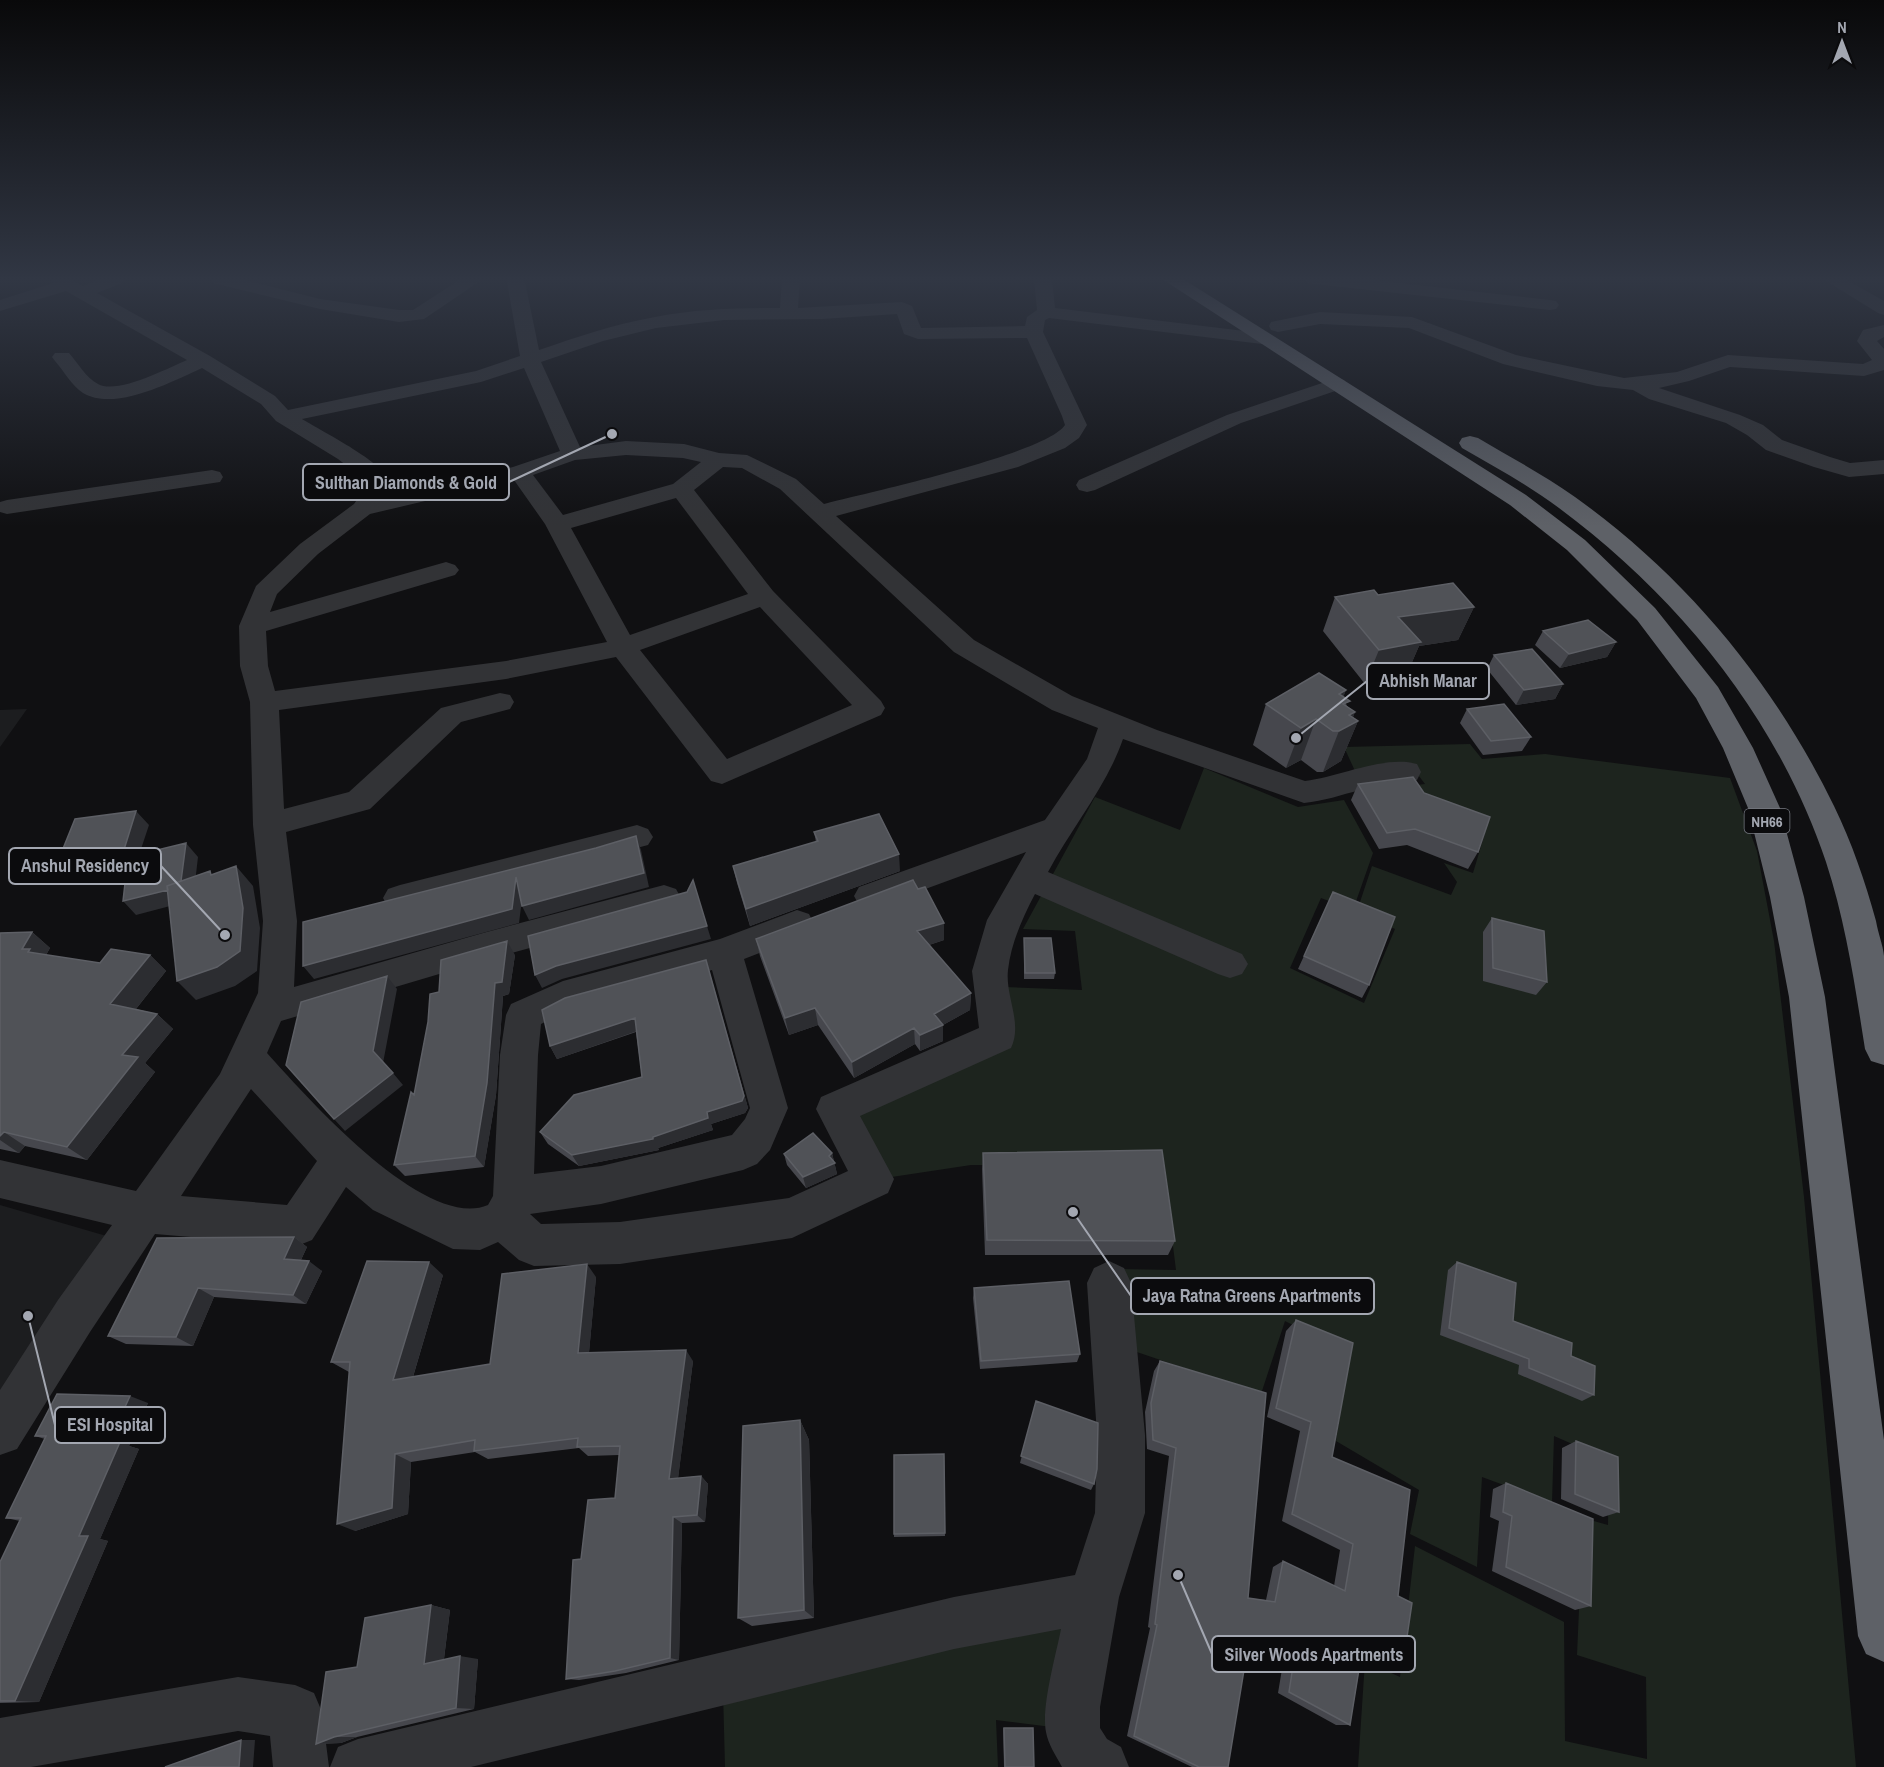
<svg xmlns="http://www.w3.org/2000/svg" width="1884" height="1767" font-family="'Archivo Narrow',sans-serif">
<rect width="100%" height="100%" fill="#101012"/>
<!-- built -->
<path fill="#1c1d1f" d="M27,709L0,747V710Z
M0,1205L110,1237L0,1395Z"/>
<!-- green -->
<path fill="#1d241e" d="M1470,744L1482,759L1545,754L1730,778L1757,851L1774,941L1804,1197L1856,1767H1358L1365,1661L1400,1677L1415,1546L1564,1622L1565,1741L1647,1759L1646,1677L1577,1655L1583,1518L1608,1525L1609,1460L1554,1436L1552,1503L1482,1477L1477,1567L1410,1534L1419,1490L1336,1441L1349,1353L1285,1321L1261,1394L1125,1348L1118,1269L1176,1270L1163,1166L971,1165L885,1178L847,1112L1008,1042L1005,987L1082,990L1075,931L1023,929L1095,797L1180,830L1204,768L1298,807L1344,800L1373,853L1353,910L1321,898L1290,968L1364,1003L1395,929L1357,911L1372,866L1451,895L1457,882L1444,863L1473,873L1485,833L1426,811L1409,786L1425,784L1412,767L1355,771L1344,747Z
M1072,1617L1060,1728L996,1720L998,1767H725L723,1691Z"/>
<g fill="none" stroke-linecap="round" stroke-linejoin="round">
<!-- minor -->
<path fill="#323336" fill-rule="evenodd" d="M49,279H71L83,286L100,279H125L122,283L97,293L210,356L275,396L288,410L476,371L520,356L507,282L509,279H523L525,282L539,350C577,337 615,324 655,317C696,309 738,308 780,308L782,279H800L798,308L902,302L912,306L921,328L1025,326L1027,317L1037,310L1034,279H1052L1055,308L1269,334L1272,338L1269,342L1262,344L1049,318L1045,320L1043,332L1087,425L1079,438L1065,448L1018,467L836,516L974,640L1072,696L1157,730L1305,781C1339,777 1384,755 1417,764L1421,772L1417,780C1398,785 1379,785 1360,790C1341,795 1324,801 1304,803L1123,739C1107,786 1072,827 1048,872L1242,954L1248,964L1242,974L1230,978L1218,974L1035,894C1023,917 1011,943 1008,970C1005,996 1023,1023 1011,1048L860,1116L894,1179L888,1193L792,1238L620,1264L534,1266L519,1260L498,1242L480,1250L453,1249L373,1210L346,1187L312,1240L297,1246L155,1234L90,1332L17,1449L0,1455V1390L58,1300L112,1225L0,1198V1160L136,1191L220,1074L258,993L263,921L253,825L250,702L240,666L239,626L256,586L300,544L354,504L361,494V477L338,459L276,421L261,404L202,368C171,382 115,412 83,393C71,385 64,371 55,361L52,357L55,353H69C78,363 86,378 98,384C117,395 168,368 187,360L66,291L0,311V300L53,283ZM897,314L904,334L918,339L1027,338L1062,416L1065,425C1046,454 866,493 824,504L796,479L747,455L719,453L684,444L626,441L580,447L541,362L603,341L656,328L724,320L822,319ZM524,368L560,451L513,467L383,497C385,491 385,480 383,474C377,459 318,429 302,419L481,382ZM626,455L683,458L701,462L673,484L563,515L533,475L575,460ZM723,467L742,468L780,489L954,652L1052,710L1098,728L1087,759L1045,820L859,887L854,896L859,905L871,909L1026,852L987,920L972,971L979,1028L821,1097L816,1109L848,1171L789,1198L620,1222L541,1224L530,1214L601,1204L743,1170L757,1164L770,1150L788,1108L744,959L809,934L814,924L809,914L797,910L720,939L563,981L511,1004L506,1015L500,1055L493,1196L488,1205C425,1232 306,1096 267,1053L281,1021L483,961L664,911L676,907L681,898L676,889L664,885L483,933L294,987L297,921L286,832L370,809L461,722L510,709L514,702L510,695L500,693L441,708L349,792L284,809L279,710L506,679L616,657L711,781L722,784L881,715L885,708L881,701L773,591L694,490ZM514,480L545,524L607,642L506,661L275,691L268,666L266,631L455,575L459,570L455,565L446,562L270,612L277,594L318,554L370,514ZM676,498L748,594L630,635L571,528ZM760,607L852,705L727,759L640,650ZM712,970L750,1108L745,1119L732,1135L601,1166L534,1174L538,1055L541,1024L571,1009ZM251,1089L317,1161L287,1205L181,1196Z
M210,279H241L320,299L399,310H413L461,279H483L424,319L399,322L320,309L213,283Z
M1305,279H1364L1550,300L1556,301L1559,305L1556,309L1550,310L1314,284L1308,283Z
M1823,279H1845L1884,301V315L1878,313Z
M1320,312L1412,317L1516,355L1624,378L1677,372L1728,355L1863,364L1872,360L1857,341L1863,330L1884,325V337L1877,341L1884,349V370L1864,376L1730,367L1689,381L1659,388L1740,415L1763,425L1782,440L1830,457L1850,463L1884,460V474L1849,477L1814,467L1766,450L1747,435L1726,423L1649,399L1633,390L1597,386L1503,364L1409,328L1320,324L1278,332L1271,330L1269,326L1271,322Z
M1337,378L1344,380L1347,384L1344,388L1241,423L1095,490L1087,492L1079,490L1076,485L1079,480L1227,415Z
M212,470L220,472L223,477L220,482L7,514L0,512V502L7,500Z
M637,825L648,829L653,837L648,845L400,911L388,907L383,898L388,889L400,885Z
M1109,1261L1124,1268L1131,1283L1145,1435V1513L1119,1597L1100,1707V1728L1107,1739L1121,1747L1129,1767H1062C1056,1756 1048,1744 1046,1732C1041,1707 1056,1655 1061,1629L954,1649L471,1767H330L338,1747L358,1739L954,1597L1075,1575L1095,1513L1097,1435L1087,1283L1094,1268Z
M238,1677L295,1685L314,1693L322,1712L329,1767H273L270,1736L238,1731L31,1767H0V1718Z"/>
<!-- highway -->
<path fill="#5e6167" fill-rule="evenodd" d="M1162,279H1183L1526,495L1585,540L1655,608L1718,687L1753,748L1780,808L1804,897L1825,997L1884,1440V1662L1866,1654L1858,1636L1789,997L1770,897L1748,808L1723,748L1696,698L1637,620L1567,550L1510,505Z
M1470,436L1478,438C1510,457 1544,475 1575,497C1687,577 1774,683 1834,806C1852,843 1865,881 1876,921C1878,933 1883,945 1884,956C1884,992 1884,1030 1884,1065L1871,1061L1865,1049C1855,986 1846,923 1826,862C1778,719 1679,597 1559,508C1528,485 1495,467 1462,448L1459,443L1462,438Z"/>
</g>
<!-- wall -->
<path fill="#46474d" d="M1378,595L1474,607L1458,640L1419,646L1406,676L1365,684L1323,631L1335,597Z
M1543,631L1616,642L1607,657L1560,668L1535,645Z
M1494,655L1563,684L1555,699L1516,705L1487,669Z
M1346,690L1343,697L1347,706L1355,712L1353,717L1358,721L1341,761L1323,772H1317L1301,760L1286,768L1253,745L1266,704Z
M1467,709L1531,737L1522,751L1483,755L1460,723Z
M1358,784L1478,852L1468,869L1407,845L1379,849L1351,800Z
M814,832L900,871L750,926L737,883L733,866L816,842Z
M918,889L944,923V940L929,945L971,993L970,1010L943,1025V1041L920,1051L915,1044L854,1078L818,1025L789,1035L760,956L756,939Z
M1333,892L1369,985L1362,998L1298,969Z
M1492,918L1547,982L1536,995L1483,981V932Z
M32,932L50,948L46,955L100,963L150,955L166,971L136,1009L157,1014L173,1029L145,1063L155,1072L87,1160L25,1146L19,1153L0,1149V933Z
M1024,938L1055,973L1054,979H1024Z
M515,955L509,994L503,996L496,1095L484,1167L405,1176L394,1165L414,1095L439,992Z
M706,960L748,1108L745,1113L711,1124L713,1130L658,1148L659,1150L579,1166L548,1144L540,1132L642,1077L636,1032L557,1059L550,1046Z
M832,1153L837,1174L806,1188L787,1165L784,1154Z
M983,1153L1175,1241L1168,1255H985L982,1169Z
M294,1237L307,1247L301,1260L322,1271L306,1304L214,1297L193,1346L126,1344L108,1336Z
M1457,1262L1513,1321L1571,1356L1594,1395L1582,1401L1518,1374L1519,1365L1440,1335L1448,1270Z
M443,1275L413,1377L490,1364L596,1277L589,1352L693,1361L678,1478L701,1476L708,1484L705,1522L682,1523L679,1660L626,1673L579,1680L566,1679L581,1559L615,1498L619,1455L588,1456L579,1448L488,1459L475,1452L411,1462L408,1514L355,1531L349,1372L331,1362Z
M974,1288L1080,1354L1077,1362L980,1369L973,1298Z
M1296,1320L1332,1457L1398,1596L1404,1657L1389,1660L1363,1647L1350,1725H1336L1278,1693L1282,1669L1246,1658L1228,1767H1192L1127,1736L1150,1628L1148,1627L1169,1456L1147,1449L1145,1412L1154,1371L1160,1361L1248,1598L1266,1600L1273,1567L1283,1561L1334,1586L1340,1550L1282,1521L1300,1431L1267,1417L1286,1331Z
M1036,1401L1094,1484L1091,1490L1020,1463Z
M148,1403L129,1446L139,1449L100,1539L108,1541L39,1702L0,1703V1562L20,1521L6,1518L45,1439L35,1436Z
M800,1420L809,1440L814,1618L752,1626L738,1618Z
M1576,1441L1619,1512L1603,1517L1561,1499L1562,1448Z
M944,1454L945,1536L894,1537V1534Z
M1506,1483L1591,1606L1575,1610L1492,1571L1499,1521L1490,1517L1493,1489Z
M431,1605L450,1610L444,1659H478L474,1709L357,1737L341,1743L316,1744L357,1667Z
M1003,1728H1033L1034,1767H1004Z"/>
<!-- shaded-wall -->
<path fill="#2c2d31" d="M1474,607L1458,640L1419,646L1406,676L1365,684L1379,650L1398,617Z
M1616,642L1607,657L1560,668L1569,654Z
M1563,684L1555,699L1516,705L1524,690Z
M1346,690L1331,729L1339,694Z
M1355,712L1350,725L1358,721L1341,761L1323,772L1339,731L1349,715Z
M1316,719L1301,760L1286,768L1301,728Z
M136,811L149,825L134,870L70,879L56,866Z
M636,836L641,850L649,887L529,920L522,906Z
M186,843L198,857L193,900L136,915L123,901Z
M899,854L900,871L750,926L746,909Z
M236,866L253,886L260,928L257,971L235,986L196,1000L177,981Z
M516,877L523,891L519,923L314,979L303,966Z
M944,923V940L917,949V931Z
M707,926L711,939L562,979L542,988L535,975L556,966Z
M32,932L50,948L43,960L22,949Z
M507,941L515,955L509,994L503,996L496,1095L484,1167L475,1156L495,983Z
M150,955L166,971L128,1019L110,1004Z
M710,973L748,1108L745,1113L711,1124L713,1130L658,1148L659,1150L579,1166L572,1155L653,1137L707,1112Z
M387,976L397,989L383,1063L373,1051Z
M971,993L970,1010L943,1025V1041L920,1051V1035L934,1014Z
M815,1008L818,1025L789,1035L785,1018Z
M157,1014L173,1029L145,1063L155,1072L87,1160L67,1147L122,1055Z
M635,1018L640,1030L557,1059L550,1046Z
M914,1028L915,1044L854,1078L852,1062Z
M393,1073L403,1085L345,1131L334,1119Z
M4,1132L25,1146L19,1153L0,1140V1136Z
M832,1153L837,1174L806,1188L803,1177Z
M294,1237L307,1247L297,1268L284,1259Z
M309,1261L322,1271L306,1304L293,1295Z
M429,1262L443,1275L409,1390L393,1380Z
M587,1264L596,1277L588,1364L578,1353Z
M198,1288L214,1297L193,1346L176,1337Z
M686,1350L693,1361L677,1487L669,1479Z
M130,1396L148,1403L129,1446L139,1449L100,1539L108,1541L39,1702L15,1701L79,1536L109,1442Z
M800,1420L809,1440L814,1618L804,1610Z
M395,1454L411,1462L408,1514L355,1531L337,1524Z
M701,1476L708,1484L705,1522L697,1515Z
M673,1517L682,1523L679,1660L670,1658Z
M431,1605L450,1610L443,1666L424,1664Z
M460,1656L478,1659L474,1709L456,1708Z
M334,1737H357L341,1743L316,1744Z
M241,1740H255L253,1767H239Z"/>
<!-- building -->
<path fill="#505257" stroke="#5d5f65" stroke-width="1.5" d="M1453,583L1474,607L1398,617L1421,642L1379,650L1335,597L1374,590L1378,595Z
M1588,620L1616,642L1569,654L1543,631Z
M1532,649L1563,684L1524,690L1494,655Z
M1319,673L1346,690L1339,694L1350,701L1343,704L1355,712L1349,715L1358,721L1339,731H1333L1316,719L1301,728L1266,704Z
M1504,704L1531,737L1491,741L1467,709Z
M1413,777L1424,793L1490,817L1478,852L1415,829L1387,833L1358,784Z
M136,811L122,856L56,866L75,819Z
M879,814L899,854L746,909L733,866L818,841L814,832Z
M636,836L644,873L522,906L516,877L512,909L303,966V922L596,848Z
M186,843L181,881L167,886L168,890L123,901L128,857Z
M236,866L243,908L240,951L217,967L177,981L167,886L210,871L211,875Z
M693,880L707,926L556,966L535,975L528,936L687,892Z
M913,880L918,889L925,887L944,923L917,931L971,993L934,1014L943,1025L920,1035L914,1028L852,1062L815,1008L785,1018L756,939Z
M1333,892L1395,917L1369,985L1304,956Z
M1492,918L1544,931L1547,982L1493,968Z
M32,932L22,949H30L28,952L100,963L111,949L150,955L110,1004L157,1014L122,1055L138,1057L67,1147L4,1132L0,1136V933Z
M1024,938H1051L1055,973H1025Z
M507,941L502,982L495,983L487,1083L475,1156L394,1165L411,1092L414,1095L428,1022L430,994L439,992L441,960Z
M706,960L744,1096L742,1101L707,1112L708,1118L653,1137V1139L572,1155L540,1132L574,1095L642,1077L635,1018L550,1046L542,1010L565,998Z
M387,976L373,1051L393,1073L334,1119L286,1065L301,1002Z
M813,1133L832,1153L829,1156L835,1163L803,1177L784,1154Z
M1162,1150L1175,1241L987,1240L983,1153Z
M294,1237L284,1259L309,1261L293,1295L198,1288L176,1337L108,1336L157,1238Z
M367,1261L429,1262L393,1380L490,1364L502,1274L587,1264L578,1353L686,1350L669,1479L701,1476L697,1515L673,1517L670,1658L615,1671L566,1679L573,1560L581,1559L588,1500L615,1498L620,1446L577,1447L578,1438L474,1451L475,1440L395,1454L392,1508L337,1524L350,1362H331Z
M1457,1262L1516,1283L1513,1321L1572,1343L1571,1356L1595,1366L1594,1395L1529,1368V1359L1449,1328Z
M1069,1281L1080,1354L981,1361L974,1288Z
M1296,1320L1353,1343L1332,1457L1410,1490L1398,1596L1412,1603L1404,1657L1364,1638L1350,1725L1289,1692L1293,1666L1247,1652L1228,1767H1199L1134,1736L1157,1625L1155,1624L1176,1448L1153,1440L1151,1403L1160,1361L1266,1393L1248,1598L1275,1602L1283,1561L1345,1591L1353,1544L1292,1514L1311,1422L1276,1408Z
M57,1394L130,1396L109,1442H120L79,1536H88L15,1701H0V1562L21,1518H6L46,1436H35Z
M1036,1401L1098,1423L1097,1469L1094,1484L1021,1456Z
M800,1420L804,1610L738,1618L743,1426Z
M1576,1441L1618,1457L1619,1512L1575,1494Z
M944,1454L945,1533L894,1534V1455Z
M1506,1483L1593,1519L1591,1606L1506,1567L1512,1516L1503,1512Z
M431,1605L424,1664L460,1656L456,1708L334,1737L316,1744L326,1672L357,1667L365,1618Z
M1004,1728H1033L1034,1767H1005Z
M241,1740L239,1767H165Z"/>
<!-- sky -->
<linearGradient id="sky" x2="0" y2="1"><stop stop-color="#09090a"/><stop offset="0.53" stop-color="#313744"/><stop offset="1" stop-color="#313744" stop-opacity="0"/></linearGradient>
<rect width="1884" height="527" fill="url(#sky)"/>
<g text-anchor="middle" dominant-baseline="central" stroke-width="4.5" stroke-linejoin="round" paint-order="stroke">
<!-- shield labels -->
<rect fill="#0b0b0d" stroke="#757880" stroke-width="1.5" x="1744.5" y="809" width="45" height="24" rx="4.5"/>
<g font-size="15" font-weight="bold" fill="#a3a7b1">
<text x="1767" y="821">NH66</text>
</g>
</g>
<!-- callouts -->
<path fill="none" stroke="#a3a7b1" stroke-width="2" d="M612 434L509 482M1296 738L1367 681M225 935L161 866M1073 1212L1131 1296M28 1316L55 1425M1178 1575L1212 1654"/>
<g fill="#a3a7b1" stroke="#0b0b0d" stroke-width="2">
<circle cx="612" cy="434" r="6"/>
<circle cx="1296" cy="738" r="6"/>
<circle cx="225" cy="935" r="6"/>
<circle cx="1073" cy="1212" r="6"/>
<circle cx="28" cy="1316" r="6"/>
<circle cx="1178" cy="1575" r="6"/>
</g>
<g fill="#0b0b0d" stroke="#a3a7b1" stroke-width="2">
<rect x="303" y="464" width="206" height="36" rx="6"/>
<rect x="1367" y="663" width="122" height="36" rx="6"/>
<rect x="9" y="848" width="152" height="36" rx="6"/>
<rect x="1131" y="1278" width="243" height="36" rx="6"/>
<rect x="55" y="1407" width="110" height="36" rx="6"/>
<rect x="1212" y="1636" width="203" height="36" rx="6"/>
</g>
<g font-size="18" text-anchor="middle" font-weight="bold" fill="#a3a7b1">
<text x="406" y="489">Sulthan Diamonds &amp; Gold</text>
<text x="1428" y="687">Abhish Manar</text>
<text x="85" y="872">Anshul Residency</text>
<text x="1252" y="1302">Jaya Ratna Greens Apartments</text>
<text x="110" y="1431">ESI Hospital</text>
<text x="1314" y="1661">Silver Woods Apartments</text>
</g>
<!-- north arrow -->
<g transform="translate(1842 42)" stroke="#0b0b0d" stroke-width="4.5" paint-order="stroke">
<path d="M0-4.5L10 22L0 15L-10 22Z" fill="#a3a7b1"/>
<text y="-9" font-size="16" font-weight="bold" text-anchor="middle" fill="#a3a7b1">N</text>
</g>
</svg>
